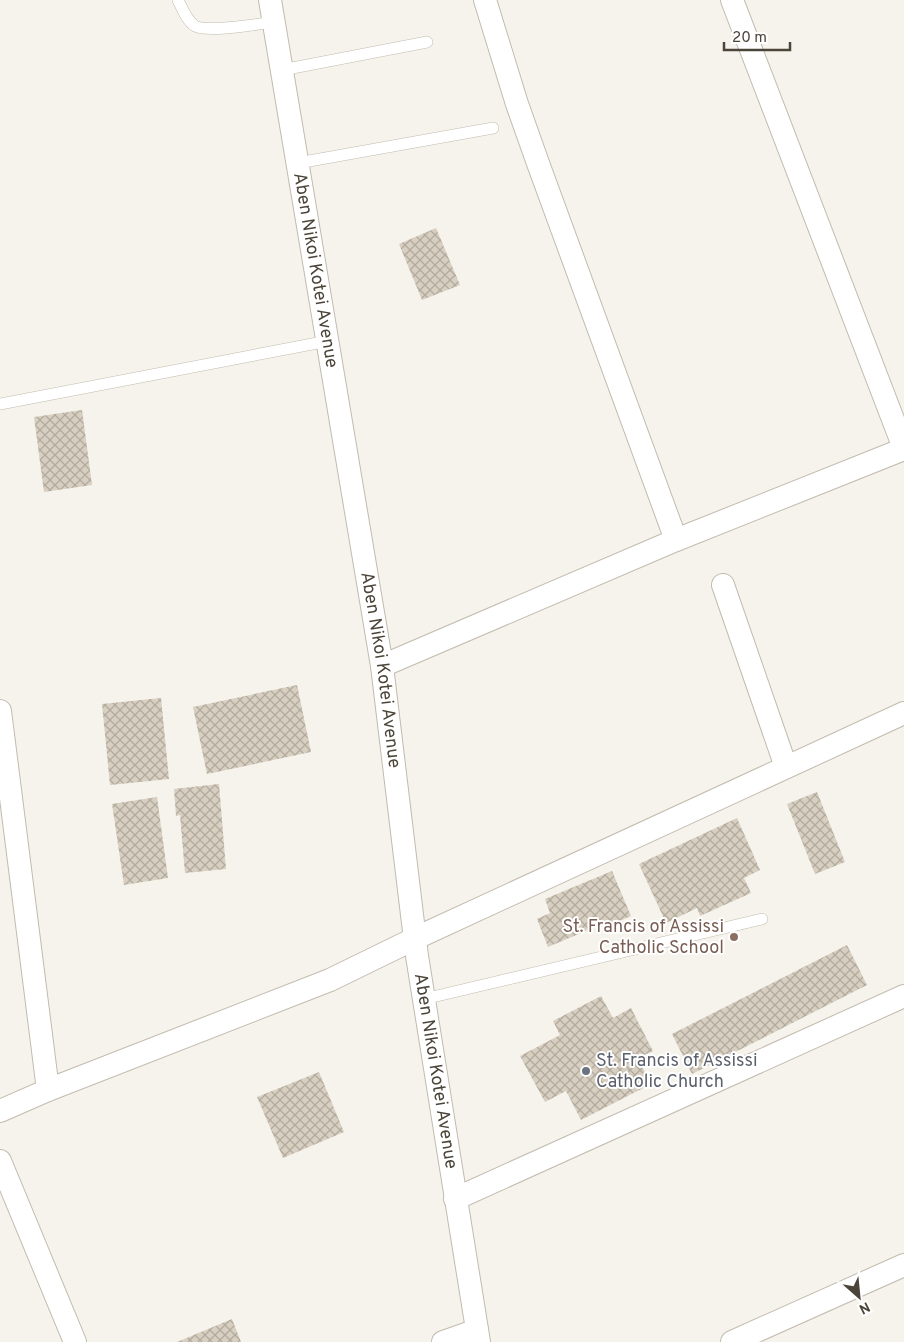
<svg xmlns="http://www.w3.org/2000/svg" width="904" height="1342" font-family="Overpass,sans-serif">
<defs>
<pattern id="building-cross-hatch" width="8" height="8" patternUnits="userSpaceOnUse" patternTransform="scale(1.25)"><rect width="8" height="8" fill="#d8cfc1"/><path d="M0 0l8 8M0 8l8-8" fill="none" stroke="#b1aa9e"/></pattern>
</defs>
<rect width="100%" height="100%" fill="#f6f3ec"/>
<!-- building -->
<path fill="url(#building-cross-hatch)" d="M436,228L460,285L422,300L399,244Z
M82,410L92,485L44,492L34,417Z
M297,685L311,752L207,774L193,707Z
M161,698L169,779L110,785L102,704Z
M219,784L226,869L185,873L180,815L176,816L174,789Z
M817,792L845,862L815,874L787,804Z
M157,797L168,878L124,885L112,804Z
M737,818L760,870L744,878L751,893L700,916L697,908L666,923L639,864Z
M612,871L631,916L604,928L602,924L548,947L537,919L550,913L545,899Z
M847,945L867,985L692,1074L672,1034Z
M601,996L613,1018L631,1008L653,1051L638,1058L651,1084L581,1120L566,1091L545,1102L520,1056L560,1035L553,1021Z
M319,1072L344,1132L283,1158L257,1097Z
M232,1319L241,1342H177Z"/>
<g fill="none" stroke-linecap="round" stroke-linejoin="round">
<!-- lane casing -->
<g stroke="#c2bbae" stroke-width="12">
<path id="lane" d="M178,0C182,8 187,21 195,26C208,33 258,24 274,22
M282,70L427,42
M298,163L493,128
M0,404L328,341
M424,999L762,919"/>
</g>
<!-- street casing -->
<g stroke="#c2bbae" stroke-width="24">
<g id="street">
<path id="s1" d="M270,0L382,666L417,956L479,1342"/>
<path d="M485,0L517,104L539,166L676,540"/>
<path d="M732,0L904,448"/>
<path d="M723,585L786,767"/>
<path d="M382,666L676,540L904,449"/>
<path d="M0,711L48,1090"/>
<path d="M0,1111L48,1090L330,980L416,938L904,713"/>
<path d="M0,1161L75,1342"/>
<path d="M455,1199L904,996"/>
<path d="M443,1342L477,1330"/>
<path d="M732,1342L904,1265"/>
</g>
</g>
<!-- lane -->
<use href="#lane" stroke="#fff" stroke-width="11"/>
<!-- street -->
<use href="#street" stroke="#fff" stroke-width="22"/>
</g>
<!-- markers -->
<circle fill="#8d6e63" stroke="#fff" stroke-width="2" cx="734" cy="937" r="5"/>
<circle fill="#6b7280" stroke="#fff" stroke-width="2" cx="586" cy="1071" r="5"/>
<g text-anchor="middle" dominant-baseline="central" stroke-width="4" stroke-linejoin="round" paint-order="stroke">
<!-- street labels -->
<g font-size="18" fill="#4b4439" stroke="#fff">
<text stroke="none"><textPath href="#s1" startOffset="274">Aben Nikoi Kotei Avenue</textPath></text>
<text stroke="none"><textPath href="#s1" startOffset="679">Aben Nikoi Kotei Avenue</textPath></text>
<text stroke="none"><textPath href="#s1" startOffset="1084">Aben Nikoi Kotei Avenue</textPath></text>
</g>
<!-- education labels -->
<g font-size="18" fill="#785e54" stroke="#fff" text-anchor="end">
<text x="724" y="927">St. Francis of Assissi<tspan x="724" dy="21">Catholic School</tspan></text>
</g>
<!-- worship labels -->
<g font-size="18" fill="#5b616d" stroke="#fff" text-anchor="start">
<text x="596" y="1061">St. Francis of Assissi<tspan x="596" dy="21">Catholic Church</tspan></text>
</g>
</g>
<!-- north arrow -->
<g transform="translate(859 1297) rotate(153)" stroke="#ffffff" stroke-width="4" paint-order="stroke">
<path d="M0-4L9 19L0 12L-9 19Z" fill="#4b4439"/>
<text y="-8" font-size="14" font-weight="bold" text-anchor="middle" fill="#4b4439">N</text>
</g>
<!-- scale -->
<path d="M724 42v8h66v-8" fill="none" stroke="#4b4439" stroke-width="2.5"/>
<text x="732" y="42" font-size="15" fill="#4b4439" stroke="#ffffff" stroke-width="4" paint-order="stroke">20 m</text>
</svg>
